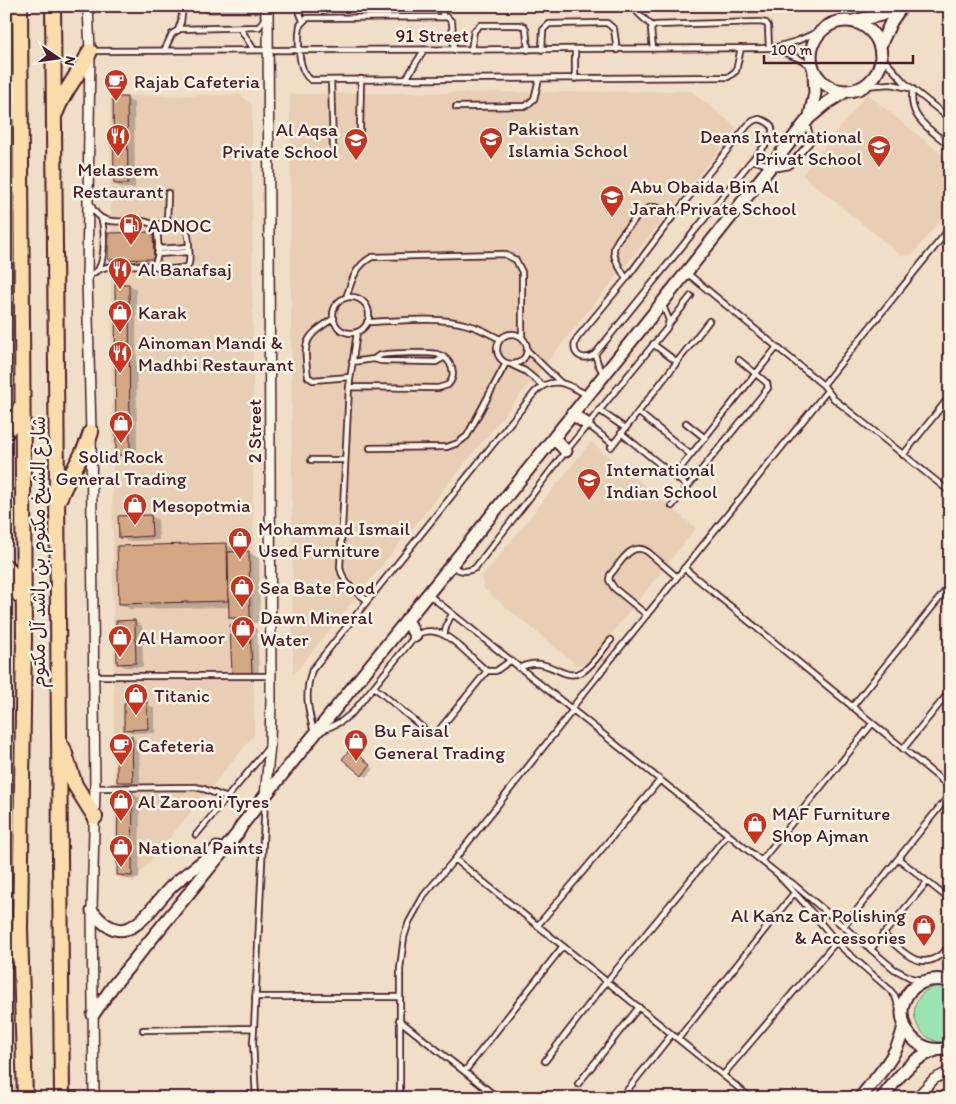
<svg xmlns="http://www.w3.org/2000/svg" width="956" height="1104" font-family="Itim,'Playpen Sans Arabic',sans-serif">
<rect width="100%" height="100%" fill="#f0dec8"/>
<filter id="ink" filterUnits="userSpaceOnUse"><feTurbulence type="fractalNoise" baseFrequency=".02" numOctaves="2"/><feDisplacementMap in="SourceGraphic" scale="10" xChannelSelector="R" yChannelSelector="G"/><feConvolveMatrix kernelMatrix="1 2 1 2 8 2 1 2 1" color-interpolation-filters="sRGB"/></filter>
<g filter="url(#ink)">
<!-- built -->
<path fill="#e7ceb4" d="M643,6H819V8L643,9Z
M691,91L737,128L293,675L290,94Z
M867,94L950,161V208L913,254L902,256L802,175Z
M240,95L252,105L254,735L133,882L115,876L110,96Z
M591,442L696,528L588,663L577,665L484,589L482,577Z"/>
<!-- green -->
<path fill="#9be3b2" stroke="#72816e" d="M943,985L950,986V1042C916,1047 900,1002 931,988C934,986 939,986 943,985Z"/>
<!-- shadow -->
<path fill="#0003" d="M193,6H258V14H207Z
M126,98L134,103L135,188H122L115,183Z
M153,233L155,235V260L109,259V234Z
M129,285L136,289L137,459H124L117,454Z
M151,516L158,520L159,540L127,541L120,537Z
M227,545L237,551V553H249L259,558L260,623H247L257,629L259,677L241,678L233,673L243,625L230,618V607L130,609L120,604Z
M135,621L142,626L143,667H125L118,663Z
M147,704L154,708L155,733H133L126,729Z
M132,738L139,742L140,785H126L119,781Z
M356,753L374,769L367,777L362,775Z
M120,794H133L140,798L139,879H126L119,875Z
M6,853L14,857L11,888L6,887Z"/>
<!-- building -->
<path fill="#d3a784" stroke="#4a1f2b" d="M113,97H127L128,184H114Z
M153,232L154,259L108,260V233Z
M115,284H129L130,455H116Z
M151,515L152,536L119,538L118,516Z
M227,543L228,601L119,604L117,546Z
M249,551L250,618H229L228,552Z
M135,620L136,663L117,664L116,621Z
M250,624L252,673L232,674L230,625Z
M147,702L148,729L124,730V703Z
M132,736L133,782H117V737Z
M351,748L370,765L362,776L342,759Z
M118,793H133L132,876L117,875Z"/>
<g fill="none" stroke-linecap="round" stroke-linejoin="round">
<!-- service casing -->
<g stroke="#4a1f2b" stroke-width="8">
<path id="service" d="M297,6L303,21
M441,6L443,17
M636,6L638,13L652,26
M240,28L254,50
M178,30L181,22L183,6
M653,49L651,29L655,25L759,22L766,23L768,26L769,48
M775,49L800,59L812,67
M454,50L452,22L447,17L307,18L300,25C298,39 297,71 311,80L728,77L736,71L741,48
M471,50L474,31L480,25H519L524,26L526,29L528,50
M542,50L543,30L549,24L602,23H607L614,29L617,50
M575,50V79
M91,51L773,48L797,41L820,31
M164,51L172,34L180,29L259,27L264,19L263,6
M881,56L904,82L950,119
M406,79L424,50
M331,80L333,147
M864,86L891,84L909,88
M913,89C907,118 930,129 950,146
M456,107L526,106L534,99L539,79
M759,119C788,126 762,149 752,160L595,354C581,364 568,351 578,337L626,279L674,215L748,125L753,121Z
M360,131L361,79
M752,160L779,168L789,166L810,142V136L807,125
M167,224L168,193
M157,249L189,247
M157,254L189,252
M152,265C162,270 178,270 188,266C191,260 189,253 189,246C188,217 178,223 154,225
M99,268C105,258 105,229 101,218
M687,273L823,385L834,399L950,492
M88,278C103,260 131,267 152,265L155,263C160,254 159,233 154,225C133,212 103,236 90,203
M626,279C622,270 613,260 614,250C614,240 642,209 652,207C660,206 667,212 674,215
M333 315a18 18 0 1 1 36 0a18 18 0 1 1-36 0Z
M346,298C352,280 355,266 372,257L504,254L516,260L522,272V337
M334,318C304,338 303,340 308,377L313,380L350,377
M367,322C400,321 437,316 468,325C480,328 490,334 500,339
M669,324L691,296
M357,332L349,387L340,568C344,584 354,591 367,600
M497 349a15 15 0 1 1 30 0a15 15 0 1 1-30 0Z
M653,344L677,362
M527,350L560,382
M595,354L598,364L603,373
M352,362L374,359L381,361L436,362L443,358
M512,365L525,371L542,385
M823,385L950,228
M349,387L438,388L448,385C458,374 451,358 437,354C430,352 388,353 381,355C377,356 377,357 374,359
M599,410L625,428
M638,412L691,455
M686,423L705,438
M588,425L613,444
M621,433L688,487
M611,447L709,321
M370,448L447,447L458,443L467,436L506,363
M903,455L950,396
M311,460H345
M674,476L777,347
M672,506L768,388L767,383L739,360
M451,566C460,571 466,573 475,568L566,451L667,328L669,320L662,303
M684,568L950,787
M429,595L779,875L792,883L894,969L911,978L921,980
M647,615L614,588L609,580L610,575C620,564 631,540 648,552L677,577
M444,635L447,624L452,614
M519,668C549,653 561,683 582,672C593,666 602,650 611,640
M94,676H271
M374,687L429,733L433,734L439,730L487,671
M852,707L950,585
M571,709L827,391
M322,731L342,721L353,712L415,636C442,618 467,656 487,671H496L510,661
M314,733C308,709 304,694 312,670L535,392C554,374 568,385 587,395
M903,749L950,691
M95,788L195,787L204,789L227,798
M196,835L268,748
M455,859L751,1098
M899,859L950,900
M761,861L872,724
M780,877L804,903L840,946L889,989L895,996L899,1008
M538,925L660,780
M844,926L950,794
M883,934C906,954 923,977 950,946
M871,949L927,882
M255,997H400
M399,1020L498,1098
M254,1028L265,800
M143,1030L254,1028L253,1042L256,1098
M678,1039L794,893
M545,1061L607,981L728,834
M465,1071L563,946
M723,1075L836,942
M578,1084L639,1007
M400,1098V969L404,937L409,922L424,895L455,859L572,711
M621,1098L672,1034"/>
</g>
<!-- minor casing -->
<g stroke="#4a1f2b" stroke-width="12">
<path id="minor" d="M88,6L90,51L87,279L91,432L95,788L92,911L94,1098
M265,796L270,745L271,699L268,6
M916,1098L934,1079L950,1071"/>
</g>
<!-- tertiary casing -->
<g stroke="#4a1f2b" stroke-width="15">
<path id="tertiary" d="M811 56a35 35 0 1 1 70 0a35 35 0 1 1-70 0Z
M853,21L881,15L899,6
M880,46L891,22L902,6
M810,116L815,93L814,72
M572,414L587,424
M554,438L566,451
M407,619L415,636
M92,911C127,955 147,911 172,886C187,872 204,863 217,848
M950,982C941,978 932,979 923,982C883,999 905,1060 950,1048
M93,1015L113,986L237,834L242,825L265,796C447,570 630,345 809,118L827,103L846,91
M860,1098C878,1075 899,1055 904,1025
M882,1098C898,1078 911,1058 936,1050"/>
</g>
<!-- secondary casing -->
<g stroke="#4a1f2b" stroke-width="16">
<path id="secondary" d="M6,76L13,87L19,103"/>
</g>
<!-- primary casing -->
<g stroke="#4a1f2b" stroke-width="18">
<path id="primary" d="M20,6L24,638L20,929L25,1098
M53,6L62,1098
M56,112C64,89 81,73 90,51
M6,432L16,419L20,408
M60,497C69,474 85,455 91,432
M6,567L14,576L19,595
M63,748L75,785L95,817
M6,960L19,932"/>
</g>
<!-- service -->
<use href="#service" stroke="#fcf5e5" stroke-width="4.5"/>
<!-- minor -->
<use href="#minor" stroke="#fcf5e5" stroke-width="9"/>
<!-- tertiary -->
<use href="#tertiary" stroke="#fcf5e5" stroke-width="11"/>
<!-- secondary -->
<use href="#secondary" stroke="#fcf5e5" stroke-width="12"/>
<!-- primary -->
<use href="#primary" stroke="#fbddab" stroke-width="14"/>
</g>
</g>
<!-- icons -->
<defs>
<g id="cafe-pin" transform="scale(1.25)"><path d="M0 17L-7.5 6A9.5 9.5 0 1 1 7.5 6Z" fill="#c8321e" stroke="#fcf5e5"/><path d="M-5.5-4.5H6V0H3Q3 3.5 0 3.5H-2.5Q-5.5 3.5-5.5 0ZM3-3.2v2h1.7v-2ZM-6 4.5H4V6H-6Z" fill="#fff"/></g>
<g id="restaurant-pin" transform="scale(1.25)"><path d="M0 17L-7.5 6A9.5 9.5 0 1 1 7.5 6Z" fill="#c8321e" stroke="#fcf5e5"/><path d="M-5-6h1v4h1v-4h1v4h1v-4h1v5L-1.5 .5V6h-2V.5L-5-1ZM5-6V6H3V1.5H1.5Q1.5-4 5-6Z" fill="#fff"/></g>
<g id="school-pin" transform="scale(1.25)"><path d="M0 17L-7.5 6A9.5 9.5 0 1 1 7.5 6Z" fill="#c8321e" stroke="#fcf5e5"/><path d="M0-5L7-2L0 1L-7-2ZM-4 1L0 2.5L4 1V4Q0 6-4 4Z" fill="#fff"/></g>
<g id="fuel-pin" transform="scale(1.25)"><path d="M0 17L-7.5 6A9.5 9.5 0 1 1 7.5 6Z" fill="#c8321e" stroke="#fcf5e5"/><path d="M-5.5-6h7V0h2V4h1.3V-2.5L3-4.5l.8-.8L6-3V5H2.5V1h-1V6h-7ZM-4.2-4.7v3.2H.2V-4.7Z" fill="#fff"/></g>
<g id="shop-pin" transform="scale(1.25)"><path d="M0 17L-7.5 6A9.5 9.5 0 1 1 7.5 6Z" fill="#c8321e" stroke="#fcf5e5"/><path d="M-5-2.5h2.3a2.7 3.5 0 0 1 5.4 0H5L5.5 6h-11ZM-1.5-2.5h3a1.5 2.3 0 0 0-3 0Z" fill="#fff"/></g>
</defs>
<g fill-rule="evenodd">
<use href="#cafe-pin" x="116" y="81"/>
<use href="#restaurant-pin" x="118" y="136"/>
<use href="#school-pin" x="491" y="139"/>
<use href="#school-pin" x="356" y="140"/>
<use href="#school-pin" x="879" y="147"/>
<use href="#school-pin" x="612" y="197"/>
<use href="#fuel-pin" x="131" y="225"/>
<use href="#restaurant-pin" x="120" y="269"/>
<use href="#shop-pin" x="120" y="312"/>
<use href="#restaurant-pin" x="120" y="353"/>
<use href="#shop-pin" x="121" y="423"/>
<use href="#school-pin" x="589" y="480"/>
<use href="#shop-pin" x="135" y="505"/>
<use href="#shop-pin" x="240" y="539"/>
<use href="#shop-pin" x="242" y="587"/>
<use href="#shop-pin" x="243" y="628"/>
<use href="#shop-pin" x="120" y="637"/>
<use href="#shop-pin" x="136" y="695"/>
<use href="#shop-pin" x="356" y="741"/>
<use href="#cafe-pin" x="121" y="745"/>
<use href="#shop-pin" x="121" y="801"/>
<use href="#shop-pin" x="755" y="824"/>
<use href="#shop-pin" x="121" y="847"/>
<use href="#shop-pin" x="924" y="926"/>
</g>
<g text-anchor="middle" dominant-baseline="central" stroke-width="5" stroke-linejoin="round" paint-order="stroke">
<!-- street labels -->
<g font-size="19" fill="#4a1f2b" stroke="#fcf5e5">
<text x="432" y="35">91 Street</text>
<text transform="translate(254 431) rotate(-90)">2 Street</text>
<text transform="translate(38 552) rotate(-90)">شارع الشيخ مكتوم بن راشد آل مكتوم</text>
</g>
<!-- poi labels -->
<g font-size="19" fill="#4a1f2b" stroke="#fcf5e5" text-anchor="start">
<text x="134" y="81">Rajab Cafeteria</text>
<text x="508" y="128">Pakistan<tspan x="508" dy="22">Islamia School</tspan></text>
<text x="338" y="129" text-anchor="end">Al Aqsa<tspan x="338" dy="22">Private School</tspan></text>
<text x="862" y="136" text-anchor="end">Deans International<tspan x="862" dy="22">Privat School</tspan></text>
<text x="118" y="169" text-anchor="middle">Melassem<tspan x="118" dy="22">Restaurant</tspan></text>
<text x="630" y="186">Abu Obaida Bin Al<tspan x="630" dy="22">Jarah Private School</tspan></text>
<text x="148" y="225">ADNOC</text>
<text x="138" y="269">Al Banafsaj</text>
<text x="138" y="312">Karak</text>
<text x="138" y="342">Ainoman Mandi &amp;<tspan x="138" dy="22">Madhbi Restaurant</tspan></text>
<text x="121" y="456" text-anchor="middle">Solid Rock<tspan x="121" dy="22">General Trading</tspan></text>
<text x="606" y="469">International<tspan x="606" dy="22">Indian School</tspan></text>
<text x="152" y="505">Mesopotmia</text>
<text x="258" y="528">Mohammad Ismail<tspan x="258" dy="22">Used Furniture</tspan></text>
<text x="260" y="587">Sea Bate Food</text>
<text x="260" y="617">Dawn Mineral<tspan x="260" dy="22">Water</tspan></text>
<text x="138" y="637">Al Hamoor</text>
<text x="154" y="695">Titanic</text>
<text x="374" y="730">Bu Faisal<tspan x="374" dy="22">General Trading</tspan></text>
<text x="138" y="745">Cafeteria</text>
<text x="138" y="801">Al Zarooni Tyres</text>
<text x="772" y="813">MAF Furniture<tspan x="772" dy="22">Shop Ajman</tspan></text>
<text x="138" y="847">National Paints</text>
<text x="906" y="915" text-anchor="end">Al Kanz Car Polishing<tspan x="906" dy="22">&amp; Accessories</tspan></text>
</g>
</g>
<!-- margin -->
<rect width="956" height="1104" fill="none" stroke="#fcf5e5" stroke-width="25"/>
<rect x="12" y="12" width="931" height="1079" fill="none" stroke="#4a1f2b" stroke-width="2" filter="url(#ink)"/>
<!-- north arrow -->
<g transform="translate(58 58) rotate(103)" stroke="#fcf5e5" stroke-width="4" paint-order="stroke">
<path d="M0-4L9 19L0 12L-9 19Z" fill="#4a1f2b"/>
<text y="-8" font-size="14" font-weight="bold" text-anchor="middle" fill="#4a1f2b">N</text>
</g>
<!-- scale -->
<path d="M764 55v8h149v-8" fill="none" stroke="#4a1f2b" stroke-width="2.5"/>
<text x="771" y="55" font-size="15" fill="#4a1f2b" stroke="#fcf5e5" stroke-width="4" paint-order="stroke">100 m</text>
</svg>
